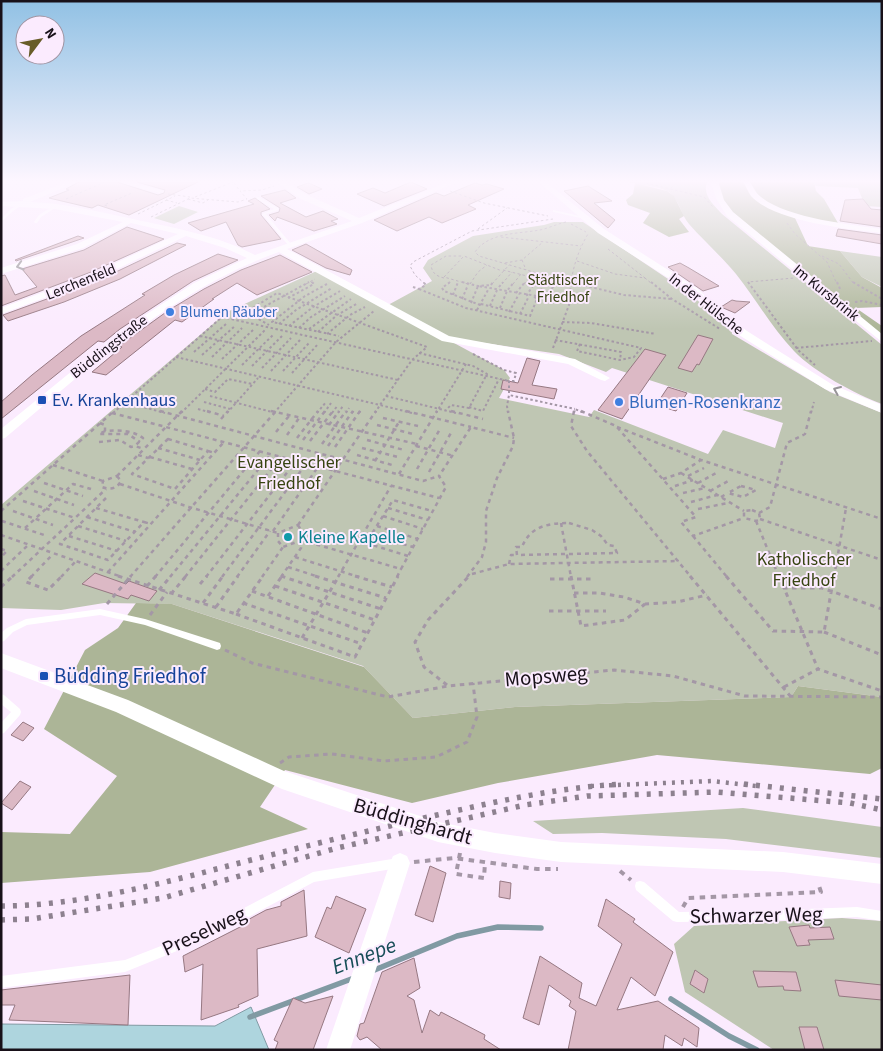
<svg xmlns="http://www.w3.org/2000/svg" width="883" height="1051" font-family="'Source Sans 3',sans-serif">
<rect width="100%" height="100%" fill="#fbebfe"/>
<!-- green -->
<path fill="#bfc6b3" d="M628,182H707C702,195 714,205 722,214L882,345V404C855,394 814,372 794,351C772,328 756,299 736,274C721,256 704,241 689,224C681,215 679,199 669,192C658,186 641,185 628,182Z
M814,182H882V207L865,206L858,188L816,186Z
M179,206L198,212L174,224L154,218Z
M554,222H583L686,291L731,328L732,334L830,392L882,413V697L798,686L791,697L515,707L413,718L363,666L172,604L104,603L61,610L1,608V505L227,312L319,270L504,370L510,378L499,398L589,417L594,410L708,454L723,430L775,448L783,423L612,368L606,372L559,354L449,338L388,305L432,281L423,268L428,260L473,236L544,225Z
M840,251L882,257V287L862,277Z
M743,808L882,827V858L726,839L602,833L553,834L533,821Z
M842,918L882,921V1050H774L685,992L674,944L694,926Z"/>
<!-- forest -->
<path fill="#acb597" d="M719,182H814L816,191L824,199L838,223L795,218L808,246L840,251L862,277L882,288V307L856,308L882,326V336L725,206L716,184Z
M635,183L667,191L674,196L684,216L679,219L689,232L669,237L643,223L650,213L628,205L626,200L633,194Z
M136,603L172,604L364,667L413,718L515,707L791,697L798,686L882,697V768L870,774L657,755L498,783L412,803L285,770L260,807L308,829L150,872L1,883V832L70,834L117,776L44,729L85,650L118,628Z"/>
<!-- water -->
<path fill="#aed5de" stroke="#819aa3" d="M251,1007L269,1050H1V1024L215,1026Z"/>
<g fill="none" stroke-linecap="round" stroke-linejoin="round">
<!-- stream -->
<path stroke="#819aa3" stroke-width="5.5" d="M372,971L457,936L498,927L541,928
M671,999L729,1036L757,1050
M250,1017L354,978"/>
</g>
<!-- building -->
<path fill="#dcb9c5" stroke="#967882" d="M79,182H117L158,195L164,193L165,190L137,182H198L129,215L98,205L92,208L83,206L49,198L69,190L66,189Z
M411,182L427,189L384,206L357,194L373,188L385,193Z
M308,183L311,184L322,189L309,194L297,187Z
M475,183L482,185L487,184L504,189L468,205L476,209L442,223L429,217L397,231L374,220L436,193L444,196Z
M588,186L612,201L594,203L615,220L608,228L564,191Z
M285,190L296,198L280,203L306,217L323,211L338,219L331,221L337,224L314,231L277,217L275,221L269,215L279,212L280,208L261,196Z
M255,198L270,209L261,212V215L281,239L242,247L238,245L226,222L201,231L188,223L254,204L248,201Z
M863,199L871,209L882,210V227L840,221L845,200Z
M127,227L164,239L91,272L1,306V276L5,275L15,295L37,287L22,269L84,250Z
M838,229L882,235V244L836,236Z
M78,236L84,238L16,261L15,260Z
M177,243L186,245L120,279L64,302L8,321L3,315L99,280Z
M306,244L352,270L350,275L326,268L292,250Z
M218,254L238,260L193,281L120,329L104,342L98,341L1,419V402L32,375L81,336L145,295L142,294L174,275Z
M280,255L312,272L257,295L237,283L212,299H214L182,322L175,320L106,375L92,372L122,347L119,346L169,310L204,289L241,270Z
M680,263L689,268L719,286L703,291L668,267Z
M732,300L736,301L750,302L735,313L721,307Z
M698,335L713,339L699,365L697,364L692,372L678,368Z
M645,349L666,355L622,419L598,410Z
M527,358L540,361L532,385L557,389L554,399L501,389L503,380L518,383Z
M668,387L687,393L676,411L656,405Z
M95,573L126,584L129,581L157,591L149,601L131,595L128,599L82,584Z
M23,722L34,728L23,741L11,735Z
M20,781L31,787L12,810L1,803Z
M430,866L446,873L433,922L415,915Z
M500,881L511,883L510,899L499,897Z
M304,890L307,936L257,949L258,996L238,1005L239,1007L201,1020L203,964L185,972L183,956L242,926V923L266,910L281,906V902Z
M336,896L366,909L349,953L315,937L327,907L331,909Z
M606,899L635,919L633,922L673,952L655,996L631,977L617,1010L658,1001L699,1028L697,1047L684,1038L682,1046L665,1035L663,1050H568L576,1011L569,1006L571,1001L549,985L539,1025L523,1018L540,956L582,983L579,998L596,1006L622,944L598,926Z
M809,925L810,928L830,927L834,939L808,940L810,945L797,946L789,927Z
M414,958L420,988L407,996L414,1000L422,1033L430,1010L439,1016L441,1012L485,1035L484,1039L501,1050H382L367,1037L360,1040L357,1036L360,1024L364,1023L382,972Z
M695,970L708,979L704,993L690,984Z
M753,971L796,972L801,991L784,990L783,986L758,987Z
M130,975L128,1025L9,1020L15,1005H1V990Z
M835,980L882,985V1000L839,996Z
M333,996L313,1050H275L278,1042L274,1040L293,998L305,1003Z
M799,1027H817L824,1050H805Z"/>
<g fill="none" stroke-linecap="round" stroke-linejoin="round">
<!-- path-far4 -->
<path stroke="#a497a6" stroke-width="1" stroke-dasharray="2.5 2.5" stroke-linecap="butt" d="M641,182L704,197L713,207
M761,182L763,189
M234,183L240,191
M671,188L678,182
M450,191L484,203L548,216
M168,194L190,197
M195,197L233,182
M66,199L105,182
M188,199L203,203L208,200
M166,200L177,203
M107,206L104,205L132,193
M138,214L175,196
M151,217L190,198L238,202L247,199L240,191L262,190L274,186
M566,222C557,224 549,228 540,230C518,234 489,232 475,252L479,256L574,284
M787,223L795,234L827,262L837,284
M571,224L586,232
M478,229L507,208
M501,237L581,246
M608,249L645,278
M822,256L839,264L854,284
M522,260L526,270
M577,261L615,274L645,278L652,284
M505,263L522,260L543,242
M503,270L543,280L548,284
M444,278C436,276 432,273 431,265L446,256H463
M311,282L314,284
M306,284L315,279
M425,284L415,275L410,266L413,262L472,231L553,219
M448,284L451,282
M468,284L444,277L464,256L502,271
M470,284L478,272L487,265
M492,284L509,265
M502,284L512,272
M513,284L521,274
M524,284L530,276
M534,284L538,278
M545,284L547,281
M553,284L564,282
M571,284C573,266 579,249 588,234
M749,284L748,282L794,278"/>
<!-- path-far3 -->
<path stroke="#a497a6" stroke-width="2" stroke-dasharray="2.5 2.5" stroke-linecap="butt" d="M450,282L442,288L444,291L480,305
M462,282L478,286L491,285
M570,282L624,295L672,299
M651,282L672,299L720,329
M748,282L798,350L815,365
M837,282L841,291
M853,282L882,299
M327,284L305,296L272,322L339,336
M551,284L561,282
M491,285L493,282
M413,287L419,289L426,285L423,282
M499,287L503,282
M419,289L466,308L641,348L634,357L620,360L577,351L580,344
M516,293L525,282
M453,295L458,282
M538,295L546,282
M288,298L314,284L312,282
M462,299L468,285
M855,302L862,301L882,305
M471,303L478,286L537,296L549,292L553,287L547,282
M481,304L530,316L537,299L533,296
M490,306L497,290
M500,308L507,291L514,282
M477,310L488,290
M509,312L519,294
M251,314L309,282
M520,314L528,298L527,295L535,282
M562,322L591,323L656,334
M279,324L296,310L332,288
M289,326L313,307L340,291
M299,328L311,317L345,296
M309,329L351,299
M318,332L337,315L358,303
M327,334L350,315L365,307
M200,336L398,380
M555,340L621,352L620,360
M553,348L569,305L571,282
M796,348L872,341
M194,352L226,324
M419,353L473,366L487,374L469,408L451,405L446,410
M473,354L504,370L516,373L514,381H509V395
M202,355L235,326
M176,357L380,405L412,360L427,347L277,293L246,312L269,325
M212,357L242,328
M222,359L253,330
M242,365L274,334
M252,366L282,336
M262,368L291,338
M271,371L300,340
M283,371L309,343
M292,373L318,344
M205,389L215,392L228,379L252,384
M210,396L276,413
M386,396L456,413
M125,402L165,413
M204,402L230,409
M469,407L483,411L499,379
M198,409L212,413
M113,413L222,317L509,381
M181,413L266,329
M227,413L258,378
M274,413L336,342L374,311
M317,413L326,402
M324,413L331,403
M332,413L338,405
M338,413L343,406
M346,413L349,408
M352,413L355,409
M359,413L361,410
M375,413L380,405L412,413
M436,413L466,364
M508,413L507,406L509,395L575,409
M574,413L575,409L584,413
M811,413L814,402"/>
<!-- path-far2 -->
<path stroke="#a497a6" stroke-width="2.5" stroke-dasharray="4 4" stroke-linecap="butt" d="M160,411L423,481L439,476
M207,411L224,416
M271,411L417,444
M406,411L471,427
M451,411L483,419
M574,411L571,426L587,451L691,577
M581,411L616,426L696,517L681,522L693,536L744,518
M112,413L439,498
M383,418L418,426
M221,419L228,411
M100,423L105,425V431C119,430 132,430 143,438L135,446L144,449
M329,425L339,411
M377,425L413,434
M617,427L701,460L882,519
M105,431L99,434H128L140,442
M276,432L289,416
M287,435L299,418
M297,438L318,411
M168,439L208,451L175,489L132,474Z
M303,440L325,411
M367,440L404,450
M310,441L333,411
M99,442L120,440L131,447L135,446
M322,444L346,411
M328,446L353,411
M416,446L454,456
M335,447L360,411
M158,448L200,460
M362,448L398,457
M208,451L215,453
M138,455L148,458
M357,455L392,465
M150,457L192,469
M375,461L399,422
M53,465L103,481
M417,469L440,429
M429,472L452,431
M681,473L744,511
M399,474L437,411
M117,476L121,481C117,489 110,490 102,487L103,481Z
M117,476L182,411
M688,476L704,468
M663,479L681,473L701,460
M44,483L83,496
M698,483L716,473
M120,484L189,507L278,533
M675,486L693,480
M741,486L756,490L743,497L728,493Z
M34,491L74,505
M710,491L730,480
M683,493L705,488
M721,497L728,493
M106,498L60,544L108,560L144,522L151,524
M23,501L75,518
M691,502L717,495
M96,508L144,522
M388,508L428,520
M698,509L728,503
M752,510L759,513L760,519L756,521L744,518V511Z
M1,511L114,411
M13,511L53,525
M759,513L770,507L787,443L805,434L811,411
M383,516L423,529
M87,517L135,532
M760,519L882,560
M2,521L44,535
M756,521L779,577
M561,523L571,577
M569,523L592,530L601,536L608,545L614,546L617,553L517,555L516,547H522C530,526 549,523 569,523Z
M298,525L302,532V540L283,547L278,541V533Z
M298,525L376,411
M78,526L126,541
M377,526L418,539
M25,528L73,484L91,489
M273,531L318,467
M1,535L122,577
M372,535L413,547
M69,536L117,551
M693,536L727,577
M301,540L401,569L446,487L439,476L471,427L514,438
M1,549L7,551L1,557
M408,556L366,543L393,500L432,511
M295,557L359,577
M509,564L511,555H517
M288,567L319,577
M1,571L28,545
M108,572L223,443
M472,574L509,564L679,561
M281,576L283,577
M12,577L106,489
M31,577L53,554
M61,577L76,561
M130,577L276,411
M155,577L260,451
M170,577L271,454
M185,577L281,457
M206,577L296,461
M222,577L306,464
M237,577L270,531
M262,577L283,547
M281,577L301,548L302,540
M338,577L391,486
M397,577L401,569
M467,577L482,557L486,542V511L497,478L513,446L514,438L508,411
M834,577L846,508"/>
<!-- path-far1 -->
<path stroke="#a497a6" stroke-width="3" stroke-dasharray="4.5 4.5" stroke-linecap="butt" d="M32,576L26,582L48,590L62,576
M118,576L236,614L263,576
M281,576L381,609
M315,576L386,598
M355,576L392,587
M571,576L581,626L625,620L645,604
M690,576L791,697
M726,576L773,631L824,632L834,576
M779,576L818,669
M550,579H594
M200,584L207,576
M147,586L156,576
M275,586L375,620
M1,587L13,576
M783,588H822L882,609
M159,590L171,576
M252,591L368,633
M574,593H599L624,597L645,604L677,602L707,595
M171,594L186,576
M268,596L282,576
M203,603L223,576
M243,603L362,644
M107,604L131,576
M216,607L238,576
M549,611H606
M236,614L355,657L398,576
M150,615L167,592
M824,632L882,655
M302,638L339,576
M225,650L252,663L388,697L448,686L614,670L673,676L745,696L882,697
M447,685L424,667L415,642L428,620L469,576
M784,687L818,669L882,691
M280,763L289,757L332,754L384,761L436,757L467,742L477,717L473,683"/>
<!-- path -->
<path stroke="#a497a6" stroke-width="4" stroke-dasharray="5.5 5.5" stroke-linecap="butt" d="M460,853L456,874L484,878L485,863
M414,862L454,858L537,869H558
M620,871L631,880
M683,907L688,898L821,892L818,883"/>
<!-- lane -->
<path fill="#fff" fill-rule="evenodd" d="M257,197H259L278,208V210L266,214L291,244V246H289L262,214L274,209L257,199Z
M22,202L25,203L13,211L1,222V219L11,209Z
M55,205L58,206L41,217L37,223H35L34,222L39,215Z
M553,210L589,218L591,219L589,220L554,212H553Z
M100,609L145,619L217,642L220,643L221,646L220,649L217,650L145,625L100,615L27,625L13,632L4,641L1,642V633L7,628L26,619Z
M1,694L4,695L20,709L21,712L20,715L4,733L1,734V723L11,712L1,704Z
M398,858L402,859L403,863L402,867L398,868L314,882L209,938L125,972L1,988V976L125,960L202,930L313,872Z
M640,881L644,882L679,912L753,911L857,907L882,911V921L857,917L753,921L677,922L673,921L636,890L635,886L636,882Z"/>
<!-- street -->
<path fill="#fff" fill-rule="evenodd" d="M67,182H77L30,202C65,203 99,212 133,219C174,228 217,235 255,255L352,221L301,199L277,182H285L307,195L359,218L448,182H457L362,223L287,249L449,336L575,359L610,378L605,381L601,380L568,364L442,341L279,252C172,290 91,366 5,438L1,439V429L121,331L194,283L247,258L225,248L186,236L98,278L1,314V308L92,274L178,234L131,223L83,248L1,274V268L77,244L123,222L55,209L1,206V202L23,201V199Z
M119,182H131L163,191L159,193Z
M539,182H546L604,229L698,289L716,307L747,331L833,385L882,405V413L825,389L739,335L710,311L692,293L598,233Z
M713,182H721L719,184L724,200L733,212L882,334V342L727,216L717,200L711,184Z
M743,182H750C752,185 754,189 756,192C776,217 851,225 882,229V233C847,229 775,222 751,196C748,192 746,186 743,182Z
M1,653L128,700L284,771L438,822L495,833L561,842L783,852L882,864V884L783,872L561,862L495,853L438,842L282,789L116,712L1,668Z
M400,853L407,856L410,863L350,1050H326L390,863L393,856Z"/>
<!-- rail-far1 -->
<path stroke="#8d818f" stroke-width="4.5" stroke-dasharray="3 6" stroke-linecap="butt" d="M591,786L712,781L756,786"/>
<!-- rail -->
<path stroke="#8d818f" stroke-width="5.5" stroke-dasharray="4 8" stroke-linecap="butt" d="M744,784L882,799
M1,906C75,906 156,885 228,866C297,848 367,831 437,815C499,801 560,787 624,784
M1,920L32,919L163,898L337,848L525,805L587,796L716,792L850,803L882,810"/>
</g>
<!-- one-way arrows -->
<defs><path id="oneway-chevron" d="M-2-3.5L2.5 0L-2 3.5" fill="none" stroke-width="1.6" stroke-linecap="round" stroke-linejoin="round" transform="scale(1.25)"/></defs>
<g stroke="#979498">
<use href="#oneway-chevron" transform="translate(20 266) rotate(164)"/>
<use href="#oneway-chevron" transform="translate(837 390) rotate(-157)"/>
</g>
<!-- sky -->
<linearGradient id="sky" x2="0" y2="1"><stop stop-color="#91c1e4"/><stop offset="0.55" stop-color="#fdf6ff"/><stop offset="1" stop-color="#fdf6ff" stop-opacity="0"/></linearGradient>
<rect width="883" height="329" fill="url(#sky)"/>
<!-- markers -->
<g fill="#3f7fe0" stroke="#fbebfe" stroke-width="2">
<circle cx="170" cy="312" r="5"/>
<circle cx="619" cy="402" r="5"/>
</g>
<g fill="#1a4fb4" stroke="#fbebfe" stroke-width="2">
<rect x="37" y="395" width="10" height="10" rx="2.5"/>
<rect x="39" y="671" width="10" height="10" rx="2.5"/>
</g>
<circle fill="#0f9aa8" stroke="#fbebfe" stroke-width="2" cx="288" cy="537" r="5"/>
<g text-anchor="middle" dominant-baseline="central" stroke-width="4" stroke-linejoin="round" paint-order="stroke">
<!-- far-park labels -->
<g font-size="15" fill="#374412" stroke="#fbebfe">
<text x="563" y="280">Städtischer<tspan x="563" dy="17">Friedhof</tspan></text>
</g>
<!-- far-street labels -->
<g font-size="15" fill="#181119" stroke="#fbebfe">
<text transform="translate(81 282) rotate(-22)">Lerchenfeld</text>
<text transform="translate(826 293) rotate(39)">Im Kursbrink</text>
<text transform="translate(706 304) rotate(38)">In der Hülsche</text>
<text transform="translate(109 347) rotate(-38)">Büddingstraße</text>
</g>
<!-- far-shop labels -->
<g font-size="15" fill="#366cbe" stroke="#fbebfe" text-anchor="start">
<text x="180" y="312">Blumen Räuber</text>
</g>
<!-- transit labels -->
<g font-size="18" fill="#164399" stroke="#fbebfe" text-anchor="start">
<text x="52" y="400">Ev. Krankenhaus</text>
</g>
<!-- shop labels -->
<g font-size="18" fill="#366cbe" stroke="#fbebfe" text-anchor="start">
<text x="629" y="402">Blumen-Rosenkranz</text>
</g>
<!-- park labels -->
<g font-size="18" fill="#374412" stroke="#fbebfe">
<text x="289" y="462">Evangelischer<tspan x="289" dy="21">Friedhof</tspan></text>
<text x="804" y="559">Katholischer<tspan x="804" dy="21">Friedhof</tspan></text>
</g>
<!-- culture labels -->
<g font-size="18" fill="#0d838f" stroke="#fbebfe" text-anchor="start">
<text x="298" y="537">Kleine Kapelle</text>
</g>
<!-- near-transit labels -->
<g font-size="21" fill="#164399" stroke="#fbebfe" text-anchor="start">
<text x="54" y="676">Büdding Friedhof</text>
</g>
<!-- near-street labels -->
<g font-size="21" fill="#181119" stroke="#fbebfe">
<text transform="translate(546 676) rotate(-5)">Mopsweg</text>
<text transform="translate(413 821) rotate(16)">Büddinghardt</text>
<text transform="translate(756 915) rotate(-1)">Schwarzer Weg</text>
<text transform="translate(204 931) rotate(-25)">Preselweg</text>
</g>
<!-- near-water labels -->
<g font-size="22" font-style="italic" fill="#164d57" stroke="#fbebfe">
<text transform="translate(364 956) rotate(-21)">Ennepe</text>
</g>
</g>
<!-- border -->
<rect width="883" height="1051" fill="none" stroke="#181119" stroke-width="5"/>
<!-- north arrow -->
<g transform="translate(40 40) rotate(58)"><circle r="24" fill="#fbebfe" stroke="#a094a2"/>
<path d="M0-4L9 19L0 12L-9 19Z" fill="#685c28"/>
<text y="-8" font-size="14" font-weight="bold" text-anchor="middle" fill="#181119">N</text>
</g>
</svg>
